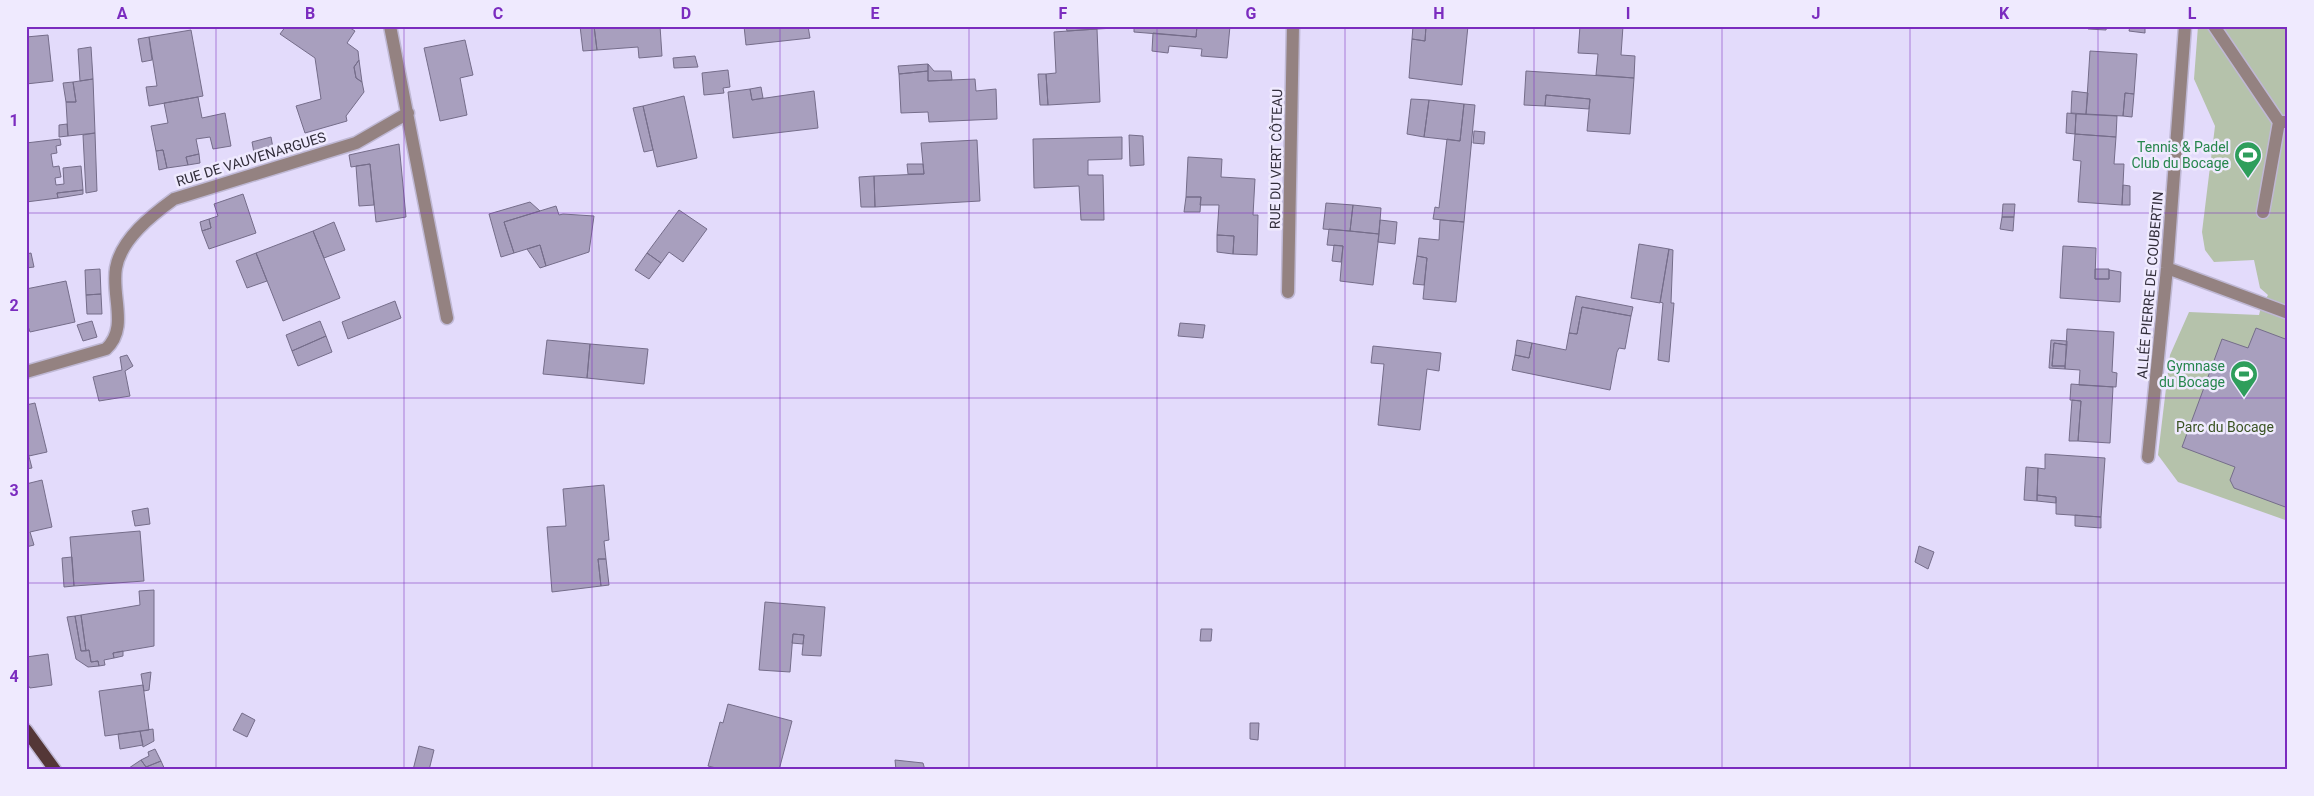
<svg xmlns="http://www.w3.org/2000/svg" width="2314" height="796" font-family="Roboto,sans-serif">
<rect width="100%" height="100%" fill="#e3dbfb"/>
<!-- green -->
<path fill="#b5c2ab" d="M2198,26H2288V521L2178,482L2158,455L2170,355L2189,312L2259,315L2261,307L2268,295L2260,288L2254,260L2214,262L2205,250L2202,232L2215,126L2194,79Z"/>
<!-- building -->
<path fill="#a89fbe" stroke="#756d8a" d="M286,26H347L355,31L347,43L358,51L359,60L354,67L356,78L362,82L364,92L346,116L347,121L305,133L296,106L321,99L315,58L280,34Z
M580,26H594L597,50L583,51Z
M594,26H660L662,56L639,58L638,47L597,50Z
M744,26H808L810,38L746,45Z
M1066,26H1097V29L1067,31Z
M1097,26H1115V28L1097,29Z
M1134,26H1197L1196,37L1134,32Z
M1197,26H1230L1227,58L1201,56L1202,49L1169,46L1168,53L1152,51L1153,33L1196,37Z
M1413,26H1426L1425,41L1412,39Z
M1426,26H1468L1462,85L1409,78L1412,39L1425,41Z
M1580,26H1623L1621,55L1635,56L1634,78L1596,75L1598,54L1578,53Z
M2088,26H2107L2106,30L2088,29Z
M2130,26H2145V33L2129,31Z
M1097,29L1100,102L1048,105L1046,74L1056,73L1054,32Z
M191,30L203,96L149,106L146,87L157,86L149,37Z
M48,35L53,81L26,84V37Z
M149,37L152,60L142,62L138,39Z
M465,40L473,75L460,78L467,115L440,121L424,48Z
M91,47L93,79L80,81L78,49Z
M2090,51L2137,54L2134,94L2125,93L2123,116L2086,114Z
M695,56L698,67L674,68L673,58Z
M359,60L362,82L356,78L354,67Z
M928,64V71L899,74L898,66Z
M928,64L934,71H951L952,80L928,81Z
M728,70L730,87L723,88L724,93L704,95L702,73Z
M928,71V81L975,79L976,91L996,89L997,119L929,122L928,112L901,113L899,74Z
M1526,71L1634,78L1630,134L1587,131L1590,99L1546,95L1545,106L1524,105Z
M1038,74H1046L1048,105H1040Z
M93,79L95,133L68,136L66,102H76L73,82Z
M73,82L76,102H66L63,83Z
M761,87L763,98L752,100L750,89Z
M750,89L752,100L814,91L818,128L733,138L728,92Z
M2072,91L2088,93L2086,114L2071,113Z
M2125,93L2134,94L2132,117L2123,116Z
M1546,95L1590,99L1589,109L1545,106Z
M684,96L697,158L657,167L643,106Z
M198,97L202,118L225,113L231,146L213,149L210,137L196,139L199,154L186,157L188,165L167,168L163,150L156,151L151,126L168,123L164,103Z
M1411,99L1429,100L1424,137L1407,134Z
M1429,100L1464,104L1460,141L1424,137Z
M1464,104L1475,105L1464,222L1433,219L1435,207L1439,208L1447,139L1460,141Z
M643,106L653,150L644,152L633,108Z
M2067,113L2076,114L2075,134L2066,133Z
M2076,114L2117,116L2116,137L2075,134Z
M67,124L68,136L59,137V125Z
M1474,131L1485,132L1484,144L1473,143Z
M95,133L97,191L86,193L83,135Z
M2075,134L2116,137L2114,164H2124L2122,205L2078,202L2081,161L2073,160Z
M1129,135L1143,136L1144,165L1130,166Z
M271,137L273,148L254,153L252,142Z
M1122,137V159L1088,160V175H1103L1104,220H1081L1079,186L1034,188L1033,139Z
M60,139L61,145L56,146L57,153L51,154L53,167L59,166L61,177L55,178L56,185L64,184L63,168L81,166L83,190L57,193L58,198L26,202V160H28L26,143Z
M977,140L980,201L875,207L874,176L924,174L921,143Z
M399,144L406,217L376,222L370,164L351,167L349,155Z
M163,150L167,168L159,170L156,151Z
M199,154L200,163L188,165L186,157Z
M1188,157L1222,159L1221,177L1255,179L1253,215H1258L1257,255L1233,254L1234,236L1217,235L1219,205H1200L1201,197H1186Z
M370,164L374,205L359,206L356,166Z
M907,164H923L924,174H908Z
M874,176L875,207H861L859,177Z
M2123,185L2130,186V205H2122Z
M83,190V194L58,198L57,193Z
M243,194L256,233L209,249L202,231L211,228L209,219L218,216L214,204Z
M1186,197H1201L1200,212H1184Z
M530,202L540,211L504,222L514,253L501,257L489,214Z
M1326,203L1353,205L1350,231L1323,229Z
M2003,204H2015L2014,217H2002Z
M1353,205L1381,208L1379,234L1350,231Z
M556,206L559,215L563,214L594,216L589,252L546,266L540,245L514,253L504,222Z
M679,210L707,229L683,262L669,252L661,263L647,253Z
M2002,217H2014L2013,231L2000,229Z
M209,219L211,228L202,231L200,222Z
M1380,220L1397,222L1395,244L1378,242Z
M1440,220L1464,222L1456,302L1423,299L1427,258L1417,256L1419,238L1439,240Z
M334,222L345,250L324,258L313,231Z
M1329,229L1379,234L1373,285L1340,281L1343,246L1327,245Z
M313,231L340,298L283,321L256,253Z
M1217,235L1234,236L1233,254L1217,252Z
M1639,244L1669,249L1660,303L1631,298Z
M540,245L546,266L540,268L527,249Z
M1334,245L1343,246L1341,262L1332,261Z
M2063,246L2096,248L2095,279H2109V270L2121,272L2120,302L2060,298Z
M1669,249L1673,250L1671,303H1674L1669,362L1658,360L1663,303L1660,302Z
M31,253L34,267L26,268V254Z
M256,253L267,281L247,288L236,261Z
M647,253L661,263L649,279L635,270Z
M1417,256L1427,258L1424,285L1413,284Z
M100,269L101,294L86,295L85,270Z
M2095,269H2109V279H2095Z
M66,281L75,322L30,332L26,320V289Z
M101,294L102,314H87L86,295Z
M1576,296L1633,307L1631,316L1582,307L1577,334L1569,333Z
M395,301L401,318L348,339L342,322Z
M1582,307L1631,316L1625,349L1619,348L1617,352L1610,390L1512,370L1515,355L1529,358L1532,343L1566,350L1569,333L1577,334Z
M92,321L97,337L83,341L77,325Z
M320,321L326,336L292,351L286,335Z
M1180,323L1205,325L1203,338L1178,336Z
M2256,328L2288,340V508L2234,488L2230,480L2235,467L2182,447L2222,339L2248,348Z
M2067,329L2114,332L2112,372L2117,373L2116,387L2079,385L2080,370L2065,369Z
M326,336L332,352L298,366L292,351Z
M547,340L590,344L587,378L543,374Z
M1517,340L1532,343L1529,358L1515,355Z
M2051,340L2067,341V345L2054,343L2052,366H2065V369L2049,368Z
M2054,343L2067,345L2065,366H2052Z
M590,344L648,349L644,384L587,378Z
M1373,346L1441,353L1439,371L1427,369L1420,430L1378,425L1384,364L1371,363Z
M127,355L133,366L125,371L130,396L99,401L93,377L122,370L120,357Z
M2071,384L2113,387L2110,443L2078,441L2081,401L2070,400Z
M2072,400L2081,401L2078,441H2069Z
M35,403L47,452L29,456L26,445V405Z
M26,445L32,468L26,469Z
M2045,454L2105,458L2101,517L2056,514V497L2037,495L2038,468L2045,469Z
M2026,467L2038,468L2037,501L2024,500Z
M42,480L52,527L30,532L34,545L26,547V484Z
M604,485L609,540L604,541L606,559H598L601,586L552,592L547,527L566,526L563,489Z
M2037,495L2056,497V503L2037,501Z
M148,508L150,524L135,526L132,511Z
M2075,515L2101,517V528L2075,526Z
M140,531L144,581L74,586L70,537Z
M1919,546L1934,552L1928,569L1915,562Z
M72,557L74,586L64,587L62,558Z
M598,559H606L609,585L601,586Z
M154,590V646L113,653L114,658L104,660L105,665L99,666L98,661L91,662L89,650L86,651L81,615L140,605L139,591Z
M765,602L825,607L821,656L802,655L804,635L793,634L790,672L759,670Z
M81,615L86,651H81L75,616Z
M75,616L81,651L89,650L91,662L98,661L99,666L88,667L76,659L67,617Z
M1201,629H1212L1211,641H1200Z
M793,634L804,635L803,644L792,643Z
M123,651V656L114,658L113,653Z
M48,654L52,685L30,688L26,682V657Z
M151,672L149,690L144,691L141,674Z
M143,685L149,730L105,736L99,691Z
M728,704L792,721L779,770H724L708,766L720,722L723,723Z
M242,713L255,720L247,737L233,730Z
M1250,723H1259L1258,740L1250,739Z
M153,729L154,741L143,747L140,731Z
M140,731L143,745L120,749L118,734Z
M419,746L434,750L429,770H413Z
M155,749L161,761L146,767L141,760L149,756L148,752Z
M141,760L146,767L161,761L165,770H126Z
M895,760L923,763L925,770H896Z"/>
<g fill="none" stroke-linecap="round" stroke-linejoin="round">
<!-- minor casing -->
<g stroke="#bfb8d4" stroke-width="15">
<path id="minor" d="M390,26L447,318
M2214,26L2279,122H2288
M2263,212L2279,122
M2167,268L2288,313
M1288,292L1293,26
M26,372L106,349C129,328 111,296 116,268C121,239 152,215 174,199L356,143L408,113
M2148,457L2167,268L2185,26"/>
</g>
<!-- major casing -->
<g stroke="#bfb8d4" stroke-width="15">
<path id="major" d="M26,730L55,770"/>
</g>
<!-- minor -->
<use href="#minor" stroke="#948281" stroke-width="12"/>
<!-- major -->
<use href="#major" stroke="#543737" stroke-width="12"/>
</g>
<!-- grid -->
<path fill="none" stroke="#7b2cbf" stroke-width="1" stroke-opacity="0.55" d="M216,26V770M404,26V770M592,26V770M780,26V770M969,26V770M1157,26V770M1345,26V770M1534,26V770M1722,26V770M1910,26V770M2098,26V770M26,213H2288M26,398H2288M26,583H2288"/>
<!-- icons -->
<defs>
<g id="stadium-pin" transform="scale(1.4375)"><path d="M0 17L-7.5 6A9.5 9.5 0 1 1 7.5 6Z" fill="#2e9e5b" stroke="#efeafe"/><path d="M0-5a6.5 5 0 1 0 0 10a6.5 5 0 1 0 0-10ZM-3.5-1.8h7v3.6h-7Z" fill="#fff"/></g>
</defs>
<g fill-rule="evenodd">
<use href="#stadium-pin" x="2248" y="155"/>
<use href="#stadium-pin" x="2244" y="374"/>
</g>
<g text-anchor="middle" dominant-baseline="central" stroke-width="5" stroke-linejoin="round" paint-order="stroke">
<!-- leisure labels -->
<g font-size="14" fill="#27864d" stroke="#efeafe" text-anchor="end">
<text x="2229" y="147">Tennis &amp; Padel<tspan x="2229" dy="16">Club du Bocage</tspan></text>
<text x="2225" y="366">Gymnase<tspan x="2225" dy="16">du Bocage</tspan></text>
</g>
<!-- street labels -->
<g font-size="14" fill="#312d3a" stroke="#efeafe">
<text transform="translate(251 159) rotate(-17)">RUE DE VAUVENARGUES</text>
<text transform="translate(1276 159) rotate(-89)">RUE DU VERT CÔTEAU</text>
<text transform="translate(2150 285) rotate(-85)">ALLÉE PIERRE DE COUBERTIN</text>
</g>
<!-- park labels -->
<g font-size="14" fill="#3a5323" stroke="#efeafe">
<text x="2225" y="427">Parc du Bocage</text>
</g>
</g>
<!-- border -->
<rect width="2314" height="796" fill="none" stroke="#efeafe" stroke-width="55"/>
<rect x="28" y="28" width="2258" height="740" fill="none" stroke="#7b2cbf" stroke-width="2"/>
<g font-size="16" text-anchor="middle" font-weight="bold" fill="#7b2cbf">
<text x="122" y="19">A</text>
<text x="310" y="19">B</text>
<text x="498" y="19">C</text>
<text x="686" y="19">D</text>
<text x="875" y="19">E</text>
<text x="1063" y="19">F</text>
<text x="1251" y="19">G</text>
<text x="1439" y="19">H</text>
<text x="1628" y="19">I</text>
<text x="1816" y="19">J</text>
<text x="2004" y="19">K</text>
<text x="2192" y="19">L</text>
<text x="14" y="126">1</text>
<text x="14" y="311">2</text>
<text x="14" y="496">3</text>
<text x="14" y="682">4</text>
</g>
</svg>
